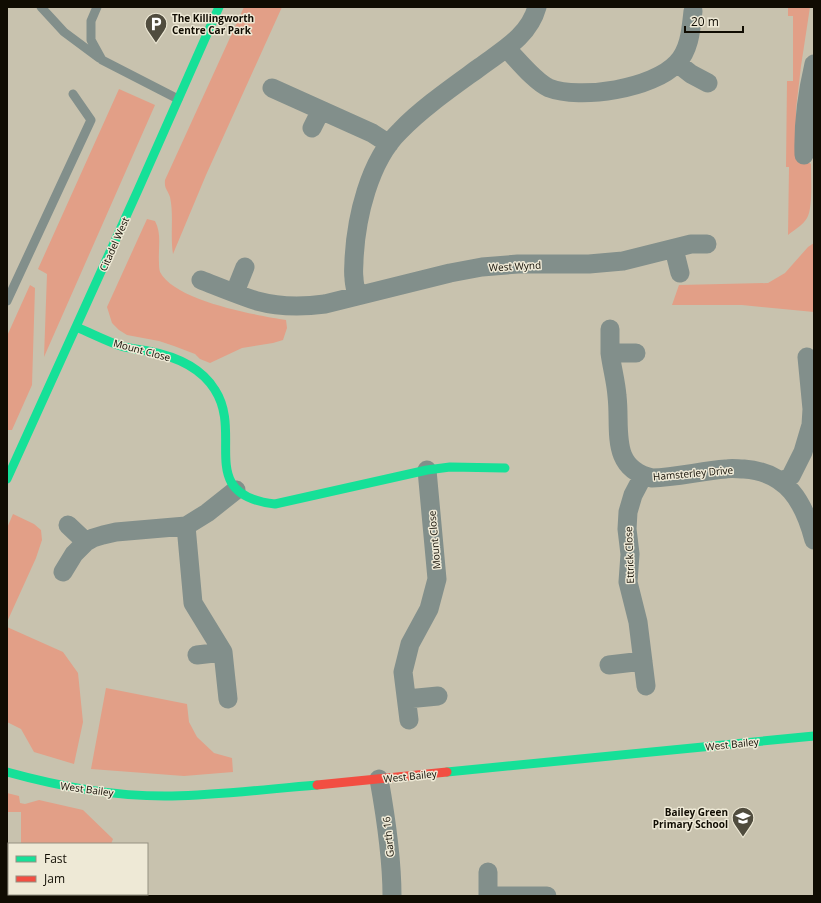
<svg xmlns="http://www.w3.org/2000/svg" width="821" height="903" font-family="'Open Sans',sans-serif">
<rect width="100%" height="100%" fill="#c8c2ae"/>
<!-- green -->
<path fill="#e29f87" d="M244,7H282L206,175L173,254C170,235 174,215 170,197C168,190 164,189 165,180Z
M788,7H810L801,66L796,109V148L798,154L811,164C811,176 813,209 807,218C803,225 794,230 788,235L789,167H786L787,81H793V16H788Z
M119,89L155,105L44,357L47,274L38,269Z
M147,219L155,221C162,234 158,248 159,263C159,265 159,269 160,272C175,301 255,315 286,320L287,328L283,340L273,343L242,348L210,363L200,359L195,354L174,346L159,341L127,335L119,330L112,323L107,307Z
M814,243V312L742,305H672L679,285L768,283L785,273L808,247Z
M30,285L35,288L32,385L12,430H7V336Z
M13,514L34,524L41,530L42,540L36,558L7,622V528Z
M7,627L63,652L78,673L83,722L74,764L34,752L21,729L7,722Z
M106,688L187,704L189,722L197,737L214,753L232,758L233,772L184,776L91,769Z
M7,793L19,796L20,803L25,804L39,800L83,810L113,839L111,844H21V812H7Z"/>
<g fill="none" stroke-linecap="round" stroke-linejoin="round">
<!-- lane -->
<path stroke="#828f8b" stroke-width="9" d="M41,7L64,32L99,58
M97,7L91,21V40L102,60L178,99
M7,301L91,120L73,94"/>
<!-- street -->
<path stroke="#828f8b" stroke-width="19" d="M506,48C517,59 535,82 549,88C580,100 653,89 677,63C690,49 691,29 693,11
M677,63L691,74L708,83
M272,88L372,133L389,144
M312,128L321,110
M804,155C803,124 807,94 814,64
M674,249L680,273
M201,280C219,287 238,295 257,301C279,307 303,307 325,304L450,273L482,267L518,264H589L623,261L691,244H707
M235,292L245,267
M357,296C356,290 354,284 354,278C353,272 354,266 354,260C356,218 369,161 400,131C422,108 454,86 480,67C503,50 529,36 537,7
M610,329C610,337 610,345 610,353C612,368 616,382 617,396C621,429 609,468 652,478C677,477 701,471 726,469C732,468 738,469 744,469C787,472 804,502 814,540
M610,353H636
M643,476L633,495L628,512L627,529L630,554L628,582L638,622L646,686
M783,481L791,476L803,452L811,425L812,409L807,357
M186,526L193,603L223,652L228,699
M86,542L93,538L103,535L116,532L186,526L207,513L236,490
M63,572L74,554L86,542L68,525
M197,655L223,652
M609,665L643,661
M407,699L438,696
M409,720L403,672L410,644L429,609L437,579L427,470
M379,779C386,818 392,857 392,896
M488,872V896
M493,896H547"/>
<!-- fast -->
<path stroke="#16e098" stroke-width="9" d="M76,327C91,333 106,341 121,346C130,349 139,349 148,351C174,356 201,367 215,390C244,435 195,495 275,504L427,470L450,467L505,468
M7,479L138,190L219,7
M7,772C61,787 115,797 172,796C220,795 268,789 317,785
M447,772L814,736"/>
<!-- jam -->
<path stroke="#f24e42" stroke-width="9" d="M317,785L447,772"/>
</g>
<!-- icons -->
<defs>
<g id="parking-pin" transform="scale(1.15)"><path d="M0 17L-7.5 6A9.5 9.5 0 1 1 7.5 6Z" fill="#504c3e" stroke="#eee9d6"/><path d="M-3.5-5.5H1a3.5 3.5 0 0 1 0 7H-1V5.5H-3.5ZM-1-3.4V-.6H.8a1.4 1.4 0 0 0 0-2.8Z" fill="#fff"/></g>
<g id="school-pin" transform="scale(1.15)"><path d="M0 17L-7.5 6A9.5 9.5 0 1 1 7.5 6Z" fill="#504c3e" stroke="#eee9d6"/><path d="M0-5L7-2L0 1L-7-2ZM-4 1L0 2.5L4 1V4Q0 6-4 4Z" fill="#fff"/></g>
</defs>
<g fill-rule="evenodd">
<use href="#parking-pin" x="156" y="24"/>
<use href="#school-pin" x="743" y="818"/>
</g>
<g text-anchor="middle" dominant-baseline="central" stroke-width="3" stroke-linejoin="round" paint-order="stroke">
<!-- poi labels -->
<g font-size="10" font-weight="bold" fill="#100c02" stroke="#eee9d6" text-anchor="start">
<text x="172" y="18">The Killingworth<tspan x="172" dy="12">Centre Car Park</tspan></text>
<text x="728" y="812" text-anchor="end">Bailey Green<tspan x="728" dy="12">Primary School</tspan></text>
</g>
<!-- street labels -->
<g font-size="10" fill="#100c02" stroke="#eee9d6">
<text transform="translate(114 244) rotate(-66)">Citadel West</text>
<text transform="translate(515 266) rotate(-3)">West Wynd</text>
<text transform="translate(142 350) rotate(15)">Mount Close</text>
<text transform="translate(693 473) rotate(-5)">Hamsterley Drive</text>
<text transform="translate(434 540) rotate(-95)">Mount Close</text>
<text transform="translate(629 555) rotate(-92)">Ettrick Close</text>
<text transform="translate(732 744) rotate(-6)">West Bailey</text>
<text transform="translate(410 776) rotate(-6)">West Bailey</text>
<text transform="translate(87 789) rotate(8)">West Bailey</text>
<text transform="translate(388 837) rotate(-96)">Garth 16</text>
</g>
</g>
<!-- border -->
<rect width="821" height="903" fill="none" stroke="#100c02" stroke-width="16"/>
<!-- legend -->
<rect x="8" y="843" width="140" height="52" fill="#eee9d6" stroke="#959181"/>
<rect x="16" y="856" width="20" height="6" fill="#16e098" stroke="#959181"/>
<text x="44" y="863" font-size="12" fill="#100c02">Fast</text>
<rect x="16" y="876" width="20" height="6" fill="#f24e42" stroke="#959181"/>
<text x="44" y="883" font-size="12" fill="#100c02">Jam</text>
<!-- scale -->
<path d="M685 26v6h58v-6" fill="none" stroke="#100c02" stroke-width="2"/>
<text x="691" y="26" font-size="12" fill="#100c02" stroke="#eee9d6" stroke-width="3" paint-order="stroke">20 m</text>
</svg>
